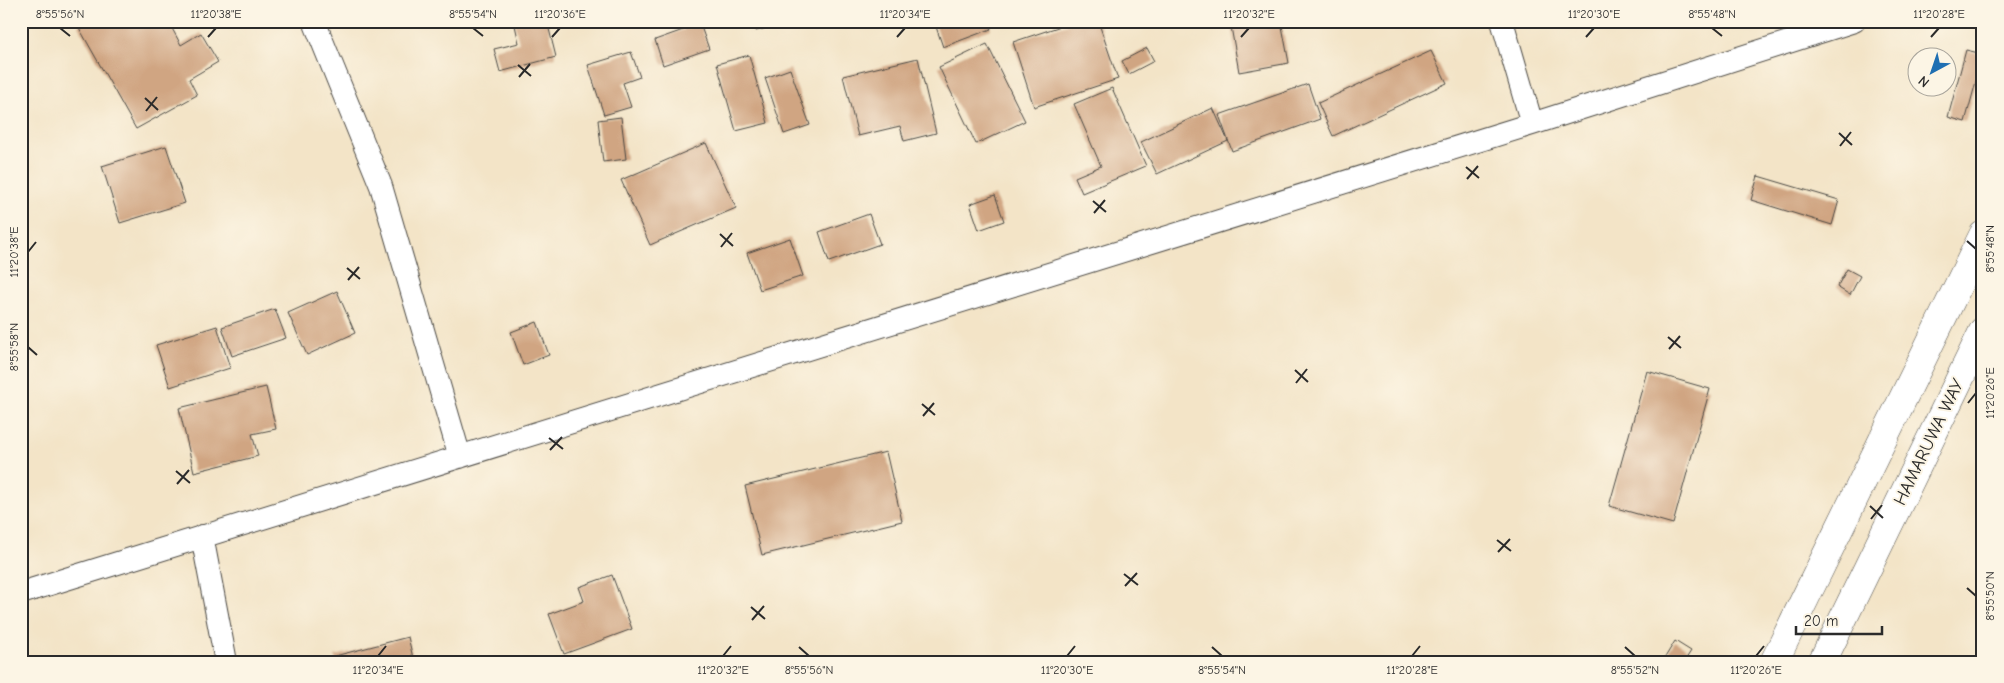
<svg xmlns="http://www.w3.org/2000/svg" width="2004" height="683" font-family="'Comic Neue',sans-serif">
<rect width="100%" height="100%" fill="#fcf5e5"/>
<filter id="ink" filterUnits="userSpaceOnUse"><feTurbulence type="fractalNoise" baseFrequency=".02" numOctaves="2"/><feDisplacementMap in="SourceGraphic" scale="10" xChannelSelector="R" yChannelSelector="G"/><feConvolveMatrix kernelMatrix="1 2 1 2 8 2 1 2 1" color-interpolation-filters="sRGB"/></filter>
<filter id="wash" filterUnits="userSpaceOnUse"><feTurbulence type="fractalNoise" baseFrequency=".0096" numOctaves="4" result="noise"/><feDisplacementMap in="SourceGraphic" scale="20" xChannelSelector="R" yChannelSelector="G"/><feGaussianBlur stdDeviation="1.12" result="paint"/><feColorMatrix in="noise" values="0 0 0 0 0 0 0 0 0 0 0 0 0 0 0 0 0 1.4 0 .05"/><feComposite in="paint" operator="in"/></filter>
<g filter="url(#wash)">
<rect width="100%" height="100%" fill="#f3e4c7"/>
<g id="blocks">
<!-- building -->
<path fill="#d0a582" d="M85,21H168L181,45L201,33L218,62L189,79L197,95L136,129L78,26Z
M514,21H547L556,57L500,72L494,49L519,43Z
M753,21H787V22L756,31Z
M841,21H861L844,29Z
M934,21H988L991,29L943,47Z
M1076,21H1098L1118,79L1034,107L1013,42Z
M1230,21H1281L1289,63L1239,72Z
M700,24L709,49L663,65L655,40Z
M987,44L1025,121L976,144L939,67Z
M1147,48L1154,61L1129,74L1122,61Z
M1966,50L1983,54V56L1965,122L1948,117Z
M1431,51L1447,83L1333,136L1318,103Z
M631,52L640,77L623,83L631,107L604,115L588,65Z
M749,55L768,123L736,131L717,64Z
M918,58L936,133L904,141L900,126L858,136L843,76Z
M790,69L810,125L784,134L765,78Z
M1308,84L1320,119L1232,151L1219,115Z
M1112,88L1146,166L1082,193L1075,177L1101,166L1074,104Z
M1213,108L1228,141L1157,174L1141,142Z
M621,117L626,159L603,162L598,120Z
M706,143L736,208L650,245L621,180Z
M166,146L185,203L120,223L102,166Z
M1758,176L1839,200L1832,225L1751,200Z
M995,195L1004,221L979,230L970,204Z
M869,214L880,244L829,262L819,232Z
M790,238L803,276L760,290L747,253Z
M1847,269L1860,276L1850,295L1837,287Z
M337,291L355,333L307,355L288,313Z
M275,309L286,338L232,356L222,327Z
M537,322L549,355L523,365L511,332Z
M217,326L230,368L170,387L156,345Z
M1647,371L1710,389L1673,524L1609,506Z
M266,387L276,429L252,434L258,456L194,472L179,408Z
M886,452L902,521L762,555L745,486Z
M612,575L632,629L564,654L549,614L584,601L579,587Z
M408,637L414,662H336L335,656Z
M1675,641L1691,651L1684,662H1668L1664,659Z"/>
</g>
</g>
<g filter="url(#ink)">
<use href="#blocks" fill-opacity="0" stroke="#494742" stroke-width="1"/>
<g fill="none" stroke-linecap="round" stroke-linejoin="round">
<!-- minor casing -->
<g stroke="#494742" stroke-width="24">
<path id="minor" d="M314,21L381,186L460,457
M1502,21L1532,124
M202,536L226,662
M21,593L1532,124L1854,21"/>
</g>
<!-- secondary casing -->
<g stroke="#494742" stroke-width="29">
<path id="secondary" d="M1774,662L1983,235
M1822,662L1983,331"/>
</g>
<!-- minor -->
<use href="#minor" stroke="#fff" stroke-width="22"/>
<!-- secondary -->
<use href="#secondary" stroke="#fff" stroke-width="28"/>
</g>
</g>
<!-- ticks -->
<path fill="none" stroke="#2b2b2b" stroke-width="2" d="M60,28L70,36M473,28L483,36M1712,28L1722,36M208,37L216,28M552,37L560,28M897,37L905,28M1241,37L1249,28M1586,37L1594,28M1931,37L1939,28M518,65L531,76M519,77L530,64M145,98L158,110M146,111L157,97M1839,133L1852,145M1840,146L1851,132M1466,167L1479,178M1467,179L1478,166M1093,201L1106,212M1094,213L1105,200M720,234L733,246M1967,241L1976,249M721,247L732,233M28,252L36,242M347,268L360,279M348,280L359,267M1668,337L1681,348M28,347L37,355M1669,349L1680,336M1295,370L1308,382M1296,383L1307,369M1968,403L1976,393M922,404L935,415M923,416L934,403M549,438L563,449M550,450L562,437M176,471L190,483M177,484L189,470M1870,506L1883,518M1871,519L1882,505M1497,540L1511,551M1498,552L1510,539M1124,574L1138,585M1125,586L1137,573M1967,588L1976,596M751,607L765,619M752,620L764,606M799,647L809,656M1212,647L1222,656M1625,647L1635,656M378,656L386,646M723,656L731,646M1067,656L1075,646M1412,656L1420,646M1756,656L1764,646"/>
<g text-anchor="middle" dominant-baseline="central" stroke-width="4" stroke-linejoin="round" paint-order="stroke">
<!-- street labels -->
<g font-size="18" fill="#2b2b2b" stroke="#fcf5e5">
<text transform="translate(1929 442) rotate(-64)">HAMARUWA WAY</text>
</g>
</g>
<!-- margin -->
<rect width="2004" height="683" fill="none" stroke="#fcf5e5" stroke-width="55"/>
<!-- north arrow -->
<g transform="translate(1932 72) rotate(220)"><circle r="24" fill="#fcf5e5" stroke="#a8a49b"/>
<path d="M0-4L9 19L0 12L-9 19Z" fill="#1f6fb2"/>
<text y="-8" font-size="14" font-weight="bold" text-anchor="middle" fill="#2b2b2b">N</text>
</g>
<!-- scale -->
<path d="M1796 626v8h86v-8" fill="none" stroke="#2b2b2b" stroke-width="2.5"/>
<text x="1804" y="626" font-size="15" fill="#2b2b2b" stroke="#fcf5e5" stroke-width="4" paint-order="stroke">20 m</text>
<rect x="28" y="28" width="1948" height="628" fill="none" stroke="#2b2b2b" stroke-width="2"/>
<g font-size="12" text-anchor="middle" fill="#2b2b2b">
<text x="60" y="18">8°55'56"N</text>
<text x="216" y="18">11°20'38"E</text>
<text x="473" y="18">8°55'54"N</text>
<text x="560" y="18">11°20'36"E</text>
<text x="905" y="18">11°20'34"E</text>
<text x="1249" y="18">11°20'32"E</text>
<text x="1594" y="18">11°20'30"E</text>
<text x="1712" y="18">8°55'48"N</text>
<text x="1939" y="18">11°20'28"E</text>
<text transform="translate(1990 249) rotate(-90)" y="4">8°55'48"N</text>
<text transform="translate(14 252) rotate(-90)" y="4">11°20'38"E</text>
<text transform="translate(14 347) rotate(-90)" y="4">8°55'58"N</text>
<text transform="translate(1990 393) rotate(-90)" y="4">11°20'26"E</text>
<text transform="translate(1990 596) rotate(-90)" y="4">8°55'50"N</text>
<text x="378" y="674">11°20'34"E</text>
<text x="723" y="674">11°20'32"E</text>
<text x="809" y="674">8°55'56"N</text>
<text x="1067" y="674">11°20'30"E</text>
<text x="1222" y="674">8°55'54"N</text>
<text x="1412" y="674">11°20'28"E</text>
<text x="1635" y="674">8°55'52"N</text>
<text x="1756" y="674">11°20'26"E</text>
</g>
</svg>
